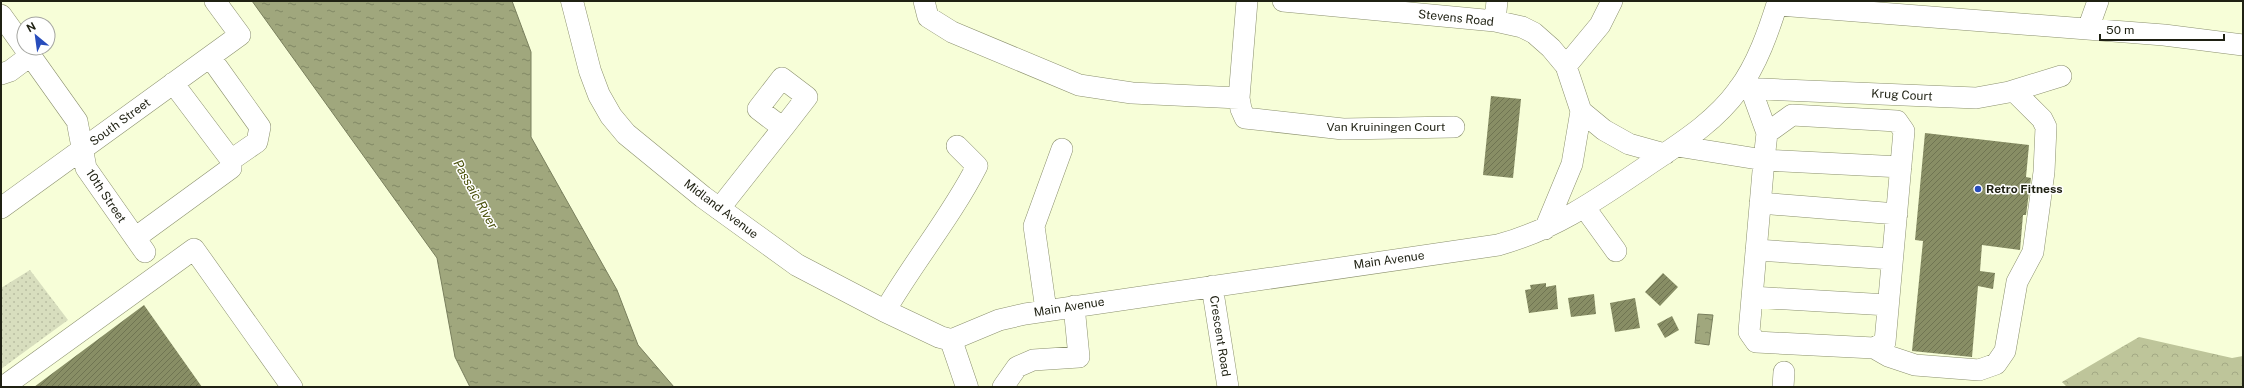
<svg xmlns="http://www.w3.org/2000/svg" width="2244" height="388" viewBox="0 0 2244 388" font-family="'Public Sans',sans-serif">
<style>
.grass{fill:url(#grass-dots)}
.forest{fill:url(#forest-crowns)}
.water{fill:url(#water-ripples);stroke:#797f5d}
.building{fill:url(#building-hatch)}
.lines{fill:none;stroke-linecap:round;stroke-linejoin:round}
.minor-casing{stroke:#8b906e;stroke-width:22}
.major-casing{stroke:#8b906e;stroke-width:23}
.minor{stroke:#fff;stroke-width:21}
.major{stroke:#fff;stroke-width:22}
.poi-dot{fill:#284dbc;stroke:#fff;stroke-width:1.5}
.labels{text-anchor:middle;stroke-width:3;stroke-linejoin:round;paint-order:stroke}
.street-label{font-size:12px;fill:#1f2113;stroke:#fff}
.poi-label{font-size:12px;font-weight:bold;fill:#1f2113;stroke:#fff;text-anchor:start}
.water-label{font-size:13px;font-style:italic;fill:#4b520c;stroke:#fff}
</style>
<defs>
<pattern id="grass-dots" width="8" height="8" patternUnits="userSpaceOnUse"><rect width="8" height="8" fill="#d8debe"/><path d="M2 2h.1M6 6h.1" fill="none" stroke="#b9bea2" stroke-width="1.8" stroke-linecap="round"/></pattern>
<pattern id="forest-crowns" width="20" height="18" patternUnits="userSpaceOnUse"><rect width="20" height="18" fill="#bec59a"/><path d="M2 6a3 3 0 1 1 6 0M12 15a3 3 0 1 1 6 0" fill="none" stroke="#a3a984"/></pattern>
<pattern id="water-ripples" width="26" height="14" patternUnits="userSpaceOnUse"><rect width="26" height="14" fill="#a0a77d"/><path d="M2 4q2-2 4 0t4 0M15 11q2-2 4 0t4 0" fill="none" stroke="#828865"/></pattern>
<pattern id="building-hatch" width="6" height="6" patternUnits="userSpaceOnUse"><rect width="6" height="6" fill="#888e65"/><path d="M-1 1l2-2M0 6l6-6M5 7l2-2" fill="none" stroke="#6f7452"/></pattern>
</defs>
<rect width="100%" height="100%" fill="#f7fed8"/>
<path class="grass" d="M30,270l38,50 -67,49v-81z"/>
<path class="forest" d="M2139,337l93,21 11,-2v31h-176l-5,-5z"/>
<path class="water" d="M252,1h260l19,51v85l86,153 21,55 36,42h-204l-15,-30 -18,-99z
M1698,314l15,1 -4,30 -14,-2z"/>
<path class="building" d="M1491,96l30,3 -8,79 -30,-3z
M1925,133l104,12 -3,32 5,1 -5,37h-3l-3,35 -38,-5 -2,26 15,2 -2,16 -15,-3 -6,71 -60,-6 11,-110 -8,-1z
M1663,273l15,14 -18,19 -15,-14z
M1546,283v4l10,-2 2,24 -29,4 -4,-23 6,-1 -1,-4z
M1594,294l2,20 -25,3 -3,-19z
M1635,298l5,30 -25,4 -5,-29z
M144,305l58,82h-168z
M1672,316l7,14 -14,8 -8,-14z"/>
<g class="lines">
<defs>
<path id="minor" d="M924,1l4,16 24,15 127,53 53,8 107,5
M1247,1l-8,97 2,11 4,9 98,11 111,-2
M1283,1l212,20 27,6 12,6 17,15 15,18 15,45 23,19 25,14 36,10
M1777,5l387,30 79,10
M1,15l23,32
M1495,21l2,-20
M2088,29l10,-28
M25,48l52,73 9,47 59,84
M210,57l50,70 -3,15 -26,18
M1566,66l34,-41 12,-24
M1,74l9,-3 20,-15
M782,78l25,19 -24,31 -25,-19z
M1739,88l237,10 33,-6 52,-16
M1751,89l16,44
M1677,146l87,14 -15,172 7,10 118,6 11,-6 19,-211 -7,-10 -105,-6 -25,18 -3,27 137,7
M1760,203l137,11
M1,208l239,-173 -25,-34
M1585,208l31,43
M719,209l64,-81
M1545,229l27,-65 9,-53
M135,238l96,-70v-8l-58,-77
M1756,250l136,9
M1212,286l16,101
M1752,297l136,8
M1046,310l-12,-84 28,-77
M885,311c29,-50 66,-94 92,-145l-20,-20
M951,340l48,-20 26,-6 473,-69c56,-15 100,-46 147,-78 34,-23 69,-44 93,-77 19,-25 31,-60 40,-89
M1874,348l14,8 27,9 64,5 17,-6 9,-13 12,-69 16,-30 11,-80 2,-45 -4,-8 -28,-28
M3,387l191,-138 98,138
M1003,387l14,-20 16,-7 46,-3 -5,-51
M1783,387l1,-15"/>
<path id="major" d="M572,1l18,70 9,24 12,21 15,18 77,63 94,68 88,46 55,26 11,3 16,47"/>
</defs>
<use href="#minor" class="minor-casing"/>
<use href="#major" class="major-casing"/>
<use href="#minor" class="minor"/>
<use href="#major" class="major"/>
</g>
<circle class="poi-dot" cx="1978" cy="189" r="4"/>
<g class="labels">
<g class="street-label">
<text transform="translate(1456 18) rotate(6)" y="4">Stevens Road</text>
<text transform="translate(1902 95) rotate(3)" y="4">Krug Court</text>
<text transform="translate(120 122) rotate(-36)" y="4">South Street</text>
<text x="1386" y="131">Van Kruiningen Court</text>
<text transform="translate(106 196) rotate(56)" y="4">10th Street</text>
<text transform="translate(721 209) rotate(37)" y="4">Midland Avenue</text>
<text transform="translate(1389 260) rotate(-8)" y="4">Main Avenue</text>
<text transform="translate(1069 307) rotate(-9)" y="4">Main Avenue</text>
<text transform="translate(1220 336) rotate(81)" y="4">Crescent Road</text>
</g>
<g class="poi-label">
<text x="1986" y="193">Retro Fitness</text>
</g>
<g class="water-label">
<text transform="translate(476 194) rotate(61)" y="5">Passaic River</text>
</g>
</g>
<rect width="2244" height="388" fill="none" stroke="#1f2113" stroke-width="4"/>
<g transform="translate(36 36) rotate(331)"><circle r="19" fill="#ffffff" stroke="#a5a6a1"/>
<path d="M0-3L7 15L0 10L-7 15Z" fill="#284dbc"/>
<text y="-6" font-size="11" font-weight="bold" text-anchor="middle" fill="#1f2113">N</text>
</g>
<path d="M2100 34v6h124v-6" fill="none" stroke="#1f2113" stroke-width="2"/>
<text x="2106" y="34" font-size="12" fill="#1f2113" stroke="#ffffff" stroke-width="3" paint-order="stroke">50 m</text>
</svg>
